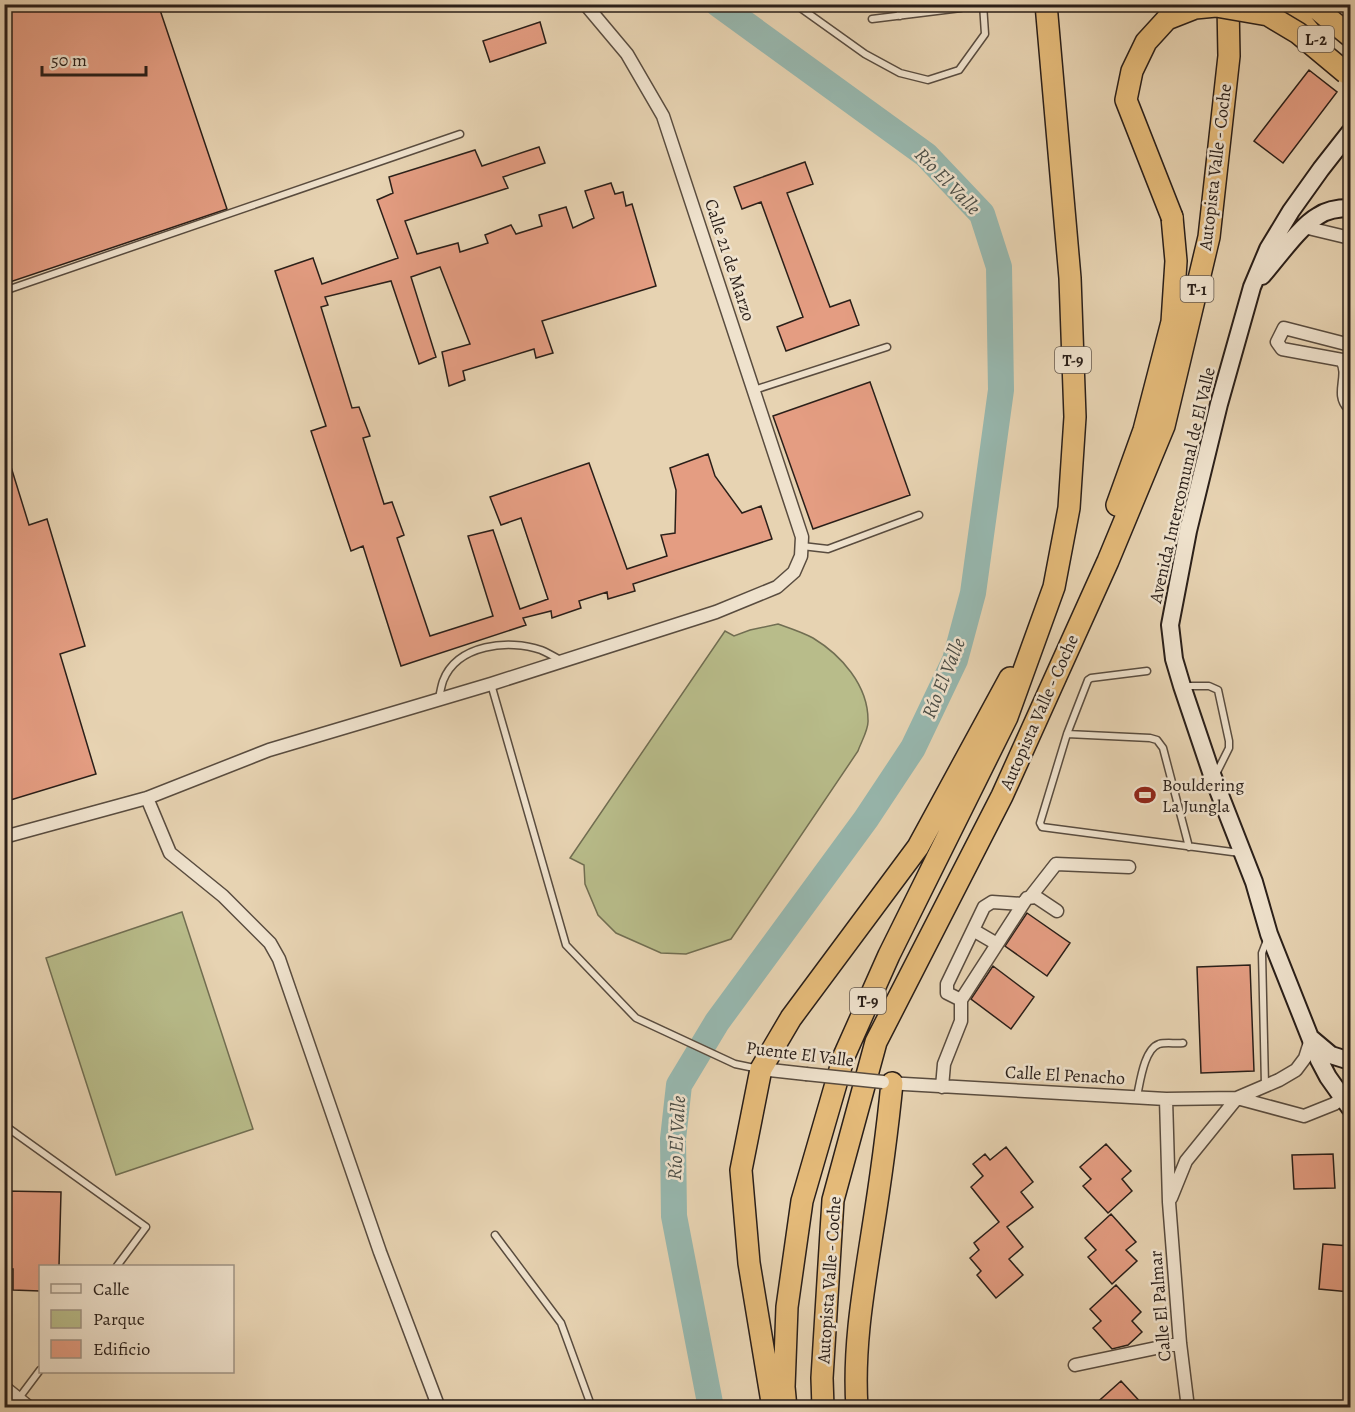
<svg xmlns="http://www.w3.org/2000/svg" width="1355" height="1412" viewBox="0 0 1355 1412" font-family="Alegreya,serif">
<style>
.green{fill:#b8bc8a;stroke:#716e52;stroke-width:1.5}
.lines{fill:none;stroke-linecap:round;stroke-linejoin:round}
.river{stroke:#97b7ae;stroke-width:26}
.building{fill:#e49d82;stroke:#2a1f19;stroke-width:1.5}
.lane-casing{stroke:#594c3f;stroke-width:9}
.street-casing{stroke:#594c3f;stroke-width:15}
.secondary-casing{stroke:#2a1f19;stroke-width:20}
.highway-casing{stroke:#2a1f19;stroke-width:24}
.lane{stroke:#efe2cd;stroke-width:6}
.street{stroke:#efe2cd;stroke-width:12}
.secondary{stroke:#efe2cd;stroke-width:16}
.highway{stroke:#e4ba79;stroke-width:21}
.street-bridge-casing{stroke:#594c3f;stroke-width:15;stroke-linecap:butt}
.highway-bridge-casing{stroke:#2a1f19;stroke-width:24;stroke-linecap:butt}
.street-bridge{stroke:#efe2cd;stroke-width:12}
.highway-bridge{stroke:#e4ba79;stroke-width:21}
.labels{text-anchor:middle;stroke-width:5;stroke-linejoin:round;paint-order:stroke}
.shield{fill:#efe2cd;stroke:#655a4f;stroke-width:1.5}
.shield-label{font-size:16px;font-weight:bold;fill:#2a1f19}
.street-label{font-size:18px;fill:#2a1f19;stroke:#efe2cd}
.poi-label{font-size:18px;fill:#2a1f19;stroke:#efe2cd;text-anchor:start}
.water-label{font-size:20px;font-style:italic;fill:#4b4d46;stroke:#efe2cd}
</style>
<rect width="100%" height="100%" fill="#e7d3b2"/>
<filter id="stains"><feTurbulence type="fractalNoise" baseFrequency=".00333" numOctaves="4"/><feColorMatrix values="0 0 0 0 .2 0 0 0 0 .09 0 0 0 0 .02 0 0 0 .5 -.17"/></filter>
<radialGradient id="worn" r=".72"><stop offset=".6" stop-color="#630" stop-opacity="0"/><stop offset="1" stop-color="#630" stop-opacity=".3"/></radialGradient>
<path class="green" d="M778,624c11,4 24,8 35,14 28,17 55,47 55,82 1,9 -7,22 -10,31l-127,188 -45,15 -25,-1 -45,-20 -18,-18 -13,-31 -1,-19 -14,-7 155,-227 9,5 16,-6z
M182,912l71,217 -137,46 -70,-217z"/>
<g class="lines">
<path class="river" d="M711,1408l-37,-192 -1,-77 6,-54 38,-63 149,-203 47,-71 42,-88 18,-67 28,-203 -2,-123 -17,-53 -56,-59 -208,-151"/>
</g>
<path class="building" d="M4,4h154l69,205 -223,75z
M540,22l6,21 -56,19 -7,-21z
M1309,70l28,22 -54,71 -29,-22z
M539,147l6,16 -42,14 5,11 -103,33 12,33 41,-11 2,9 28,-9 -3,-8 26,-10 5,9 26,-8 -3,-11 27,-8 7,21 21,-10 -9,-27 26,-8 4,11 8,-2 3,14 6,-2 24,82 -114,35 11,32 -17,5 -2,-9 -71,22 2,9 -16,6 -7,-34 28,-8 -30,-77 -29,10 25,80 -17,7 -28,-83 -66,16 3,8 -7,2 31,101 7,-1 11,29 -7,2 21,66 8,-2 12,33 -7,3 33,98 63,-20 -25,-80 25,-6 27,79 28,-10 -27,-81 -20,7 -11,-28 99,-34 38,106 40,-13 -6,-21 14,-2 1,-43 -6,-22 38,-14 7,22 27,37 19,-7 11,33 -139,45 2,7 -27,8 -1,-7 -28,9 2,7 -29,10 -1,-7 -28,7 3,7 -125,41 -38,-120 -12,5 -40,-120 15,-5 -51,-155 38,-13 9,26 76,-26 -21,-58 16,-7 -4,-16 86,-27 7,16z
M805,162l8,22 -26,9 43,114 20,-7 9,25 -73,26 -9,-24 26,-10 -42,-115 -19,7 -8,-22z
M870,382l40,113 -97,34 -40,-113z
M4,454h3l22,71 18,-6 38,127 -25,8 36,120 -92,28v-156l4,-1 -4,-12z
M1027,913l43,30 -23,33 -42,-30z
M1250,965l4,106 -53,2 -4,-106z
M993,966l41,31 -23,32 -40,-30z
M1106,1144l25,27 -9,8 10,12 -24,22 -25,-27 8,-7 -11,-12z
M1006,1147l27,35 -12,10 12,15 -26,20 16,20 -14,12 14,16 -27,23 -19,-23 4,-4 -11,-13 9,-8 -5,-7 25,-21 -28,-35 12,-11 -10,-12 12,-10 5,6z
M1333,1154l2,34 -41,1 -2,-34z
M4,1191l57,1 -2,74h-19v25l-27,-1v-21h-9z
M1111,1214l25,28 -10,8 11,11 -25,23 -24,-27 8,-7 -11,-12z
M1323,1244l27,2v46l-31,-3z
M1116,1285l25,27 -9,9 10,11 -14,13 -16,4 -19,-21 8,-7 -11,-12z
M1121,1381l24,26h-53z"/>
<g class="lines">
<defs>
<path id="lane" d="M795,4l70,50 35,19 28,7 31,-10 26,-36 -2,-30
M899,4l1,12
M872,19l89,-11
M4,291l456,-157
M754,390l133,-43
M802,546l26,3 91,-34
M1147,671l-56,7 -3,2 -21,54 -27,89 2,4 198,26
M491,684l75,261 70,73 99,46 24,5
M1185,686h24l9,4 11,51v7l-13,26
M439,699c1,-6 2,-12 4,-18 14,-37 66,-42 98,-31 7,3 14,7 21,11
M1067,734l83,4 7,2 6,8 26,99
M1265,1085l-3,-132 5,-13
M1137,1096c3,-13 7,-47 22,-52 7,-2 17,0 24,-1
M4,1125l142,102 -29,39
M495,1235l66,88 31,85
M19,1398l21,-28"/>
<path id="street" d="M1304,227l46,11
M1350,345l-66,-17 -7,14 5,7 60,11c10,16 -6,34 8,47
M147,798l23,55 53,43 47,47 9,16 101,293 59,156
M4,837l143,-39 122,-48 222,-66 225,-72 61,-25 17,-15 7,-16 1,-19 -139,-421 -36,-62 -42,-50
M1031,896l25,-32 73,3
M973,930l24,14
M961,1000l-14,-7v-9l37,-77 8,-5 31,2
M761,1069l45,5
M887,1083l279,16 71,-1 67,18 30,-12 10,-7
M942,1087l2,-23 17,-43v-21l62,-96 4,-6 9,-1 21,14
M1166,1099l3,103 11,141 8,65
M1171,1198l15,-37 51,-63 42,-18 17,-10 9,-12 6,-19
M1075,1365l105,-22
M4,1387l26,21"/>
<path id="secondary" d="M1350,132l-29,37 -30,42 -23,38 -16,38 -33,117 -31,127 -18,94 4,34 8,27 29,86 43,110 15,52 50,126 9,17 22,31
M1262,276c15,-17 38,-50 56,-60 10,-7 21,-8 32,-8
M1312,1039l19,16 19,6"/>
<path id="highway" d="M1286,4l33,39
M1311,4l39,32
M1117,505l27,-75 28,-108 4,-61 -4,-44
M773,1408l-24,-145 -8,-93 20,-101 30,-51 127,-171 92,-169
M786,1408l-2,-21 3,-80 15,-106 42,-145 45,-101 118,-238 47,-130 15,-79 6,-91 -5,-139 -24,-274
M823,1408l-1,-30 11,-178 43,-158 126,-246 106,-235 56,-135 45,-189 20,-181 -1,-52
M857,1408c-4,-59 6,-116 15,-174 8,-50 15,-100 20,-151"/>
</defs>
<use href="#lane" class="lane-casing"/>
<use href="#street" class="street-casing"/>
<use href="#secondary" class="secondary-casing"/>
<use href="#highway" class="highway-casing"/>
<use href="#lane" class="lane"/>
<use href="#street" class="street"/>
<use href="#secondary" class="secondary"/>
<use href="#highway" class="highway"/>
<defs>
<path id="street-bridge" d="M806,1074l77,8"/>
<path id="highway-bridge" d="M1172,217l-46,-117 6,-29 14,-29 21,-23 28,-11 21,-2 52,9 30,18 48,40"/>
</defs>
<use href="#street-bridge" class="street-bridge-casing"/>
<use href="#highway-bridge" class="highway-bridge-casing"/>
<use href="#street-bridge" class="street-bridge"/>
<use href="#highway-bridge" class="highway-bridge"/>
</g>
<defs>
<symbol id="stadium-bare" viewBox="-9 -9 18 18"><path d="M0-5a6.5 5 0 1 0 0 10a6.5 5 0 1 0 0-10ZM-3.5-1.8h7v3.6h-7Z" fill="#8f2418" stroke="#efe2cd" stroke-width="2.5" paint-order="stroke"/></symbol>
</defs>
<g fill-rule="evenodd">
<use href="#stadium-bare" x="1130" y="780" width="30" height="30"/>
</g>
<g class="labels">
<g class="shield">
<rect x="1298" y="26" width="36" height="26" rx="4.5"/>
<rect x="1180.5" y="276" width="33" height="26" rx="4.5"/>
<rect x="1055" y="347" width="36" height="26" rx="4.5"/>
<rect x="850" y="988" width="36" height="26" rx="4.5"/>
</g>
<g class="shield-label">
<text x="1316" y="45">L-2</text>
<text x="1197" y="295">T-1</text>
<text x="1073" y="366">T-9</text>
<text x="868" y="1007">T-9</text>
</g>
<g class="street-label">
<text transform="translate(1215 167) rotate(-83)" y="6">Autopista Valle - Coche</text>
<text transform="translate(730 260) rotate(72)" y="6">Calle 21 de Marzo</text>
<text transform="translate(1182 485) rotate(-77)" y="6">Avenida Intercomunal de El Valle</text>
<text transform="translate(1039 712) rotate(-66)" y="6">Autopista Valle - Coche</text>
<text transform="translate(800 1054) rotate(7)" y="6">Puente El Valle</text>
<text transform="translate(1065 1075) rotate(3)" y="6">Calle El Penacho</text>
<text transform="translate(829 1280) rotate(-86)" y="6">Autopista Valle - Coche</text>
<text transform="translate(1160 1306) rotate(-95)" y="6">Calle El Palmar</text>
</g>
<g class="poi-label">
<text x="1162" y="791">Bouldering<tspan x="1162" dy="21">La Jungla</tspan></text>
</g>
<g class="water-label">
<text transform="translate(948 181) rotate(46)" y="7">Río El Valle</text>
<text transform="translate(943 678) rotate(-68)" y="7">Río El Valle</text>
<text transform="translate(676 1138) rotate(-87)" y="7">Río El Valle</text>
</g>
</g>
<rect width="1355" height="1412" fill="none" stroke="#e7d3b2" stroke-width="24"/>
<rect x="6" y="6" width="1343" height="1400" fill="none" stroke="#2a1f19" stroke-width="3"/>
<rect x="12" y="12" width="1331" height="1388" fill="none" stroke="#2a1f19" stroke-width="1.5"/>
<rect x="39" y="1265" width="195" height="108" fill="#efe2cd" stroke="#a09485" stroke-width="1.5"/>
<rect x="51" y="1284" width="30" height="9" fill="#efe2cd" stroke="#a09485" stroke-width="1.5"/>
<text x="93" y="1295" font-size="18" fill="#2a1f19">Calle</text>
<rect x="51" y="1310" width="30" height="18" fill="#b8bc8a" stroke="#a09485" stroke-width="1.5"/>
<text x="93" y="1325" font-size="18" fill="#2a1f19">Parque</text>
<rect x="51" y="1340" width="30" height="18" fill="#e49d82" stroke="#a09485" stroke-width="1.5"/>
<text x="93" y="1355" font-size="18" fill="#2a1f19">Edificio</text>
<path d="M42 66v9h104v-9" fill="none" stroke="#2a1f19" stroke-width="3"/>
<text x="51" y="66" font-size="18" fill="#2a1f19" stroke="#efe2cd" stroke-width="4.5" paint-order="stroke">50 m</text>
<rect width="100%" height="100%" filter="url(#stains)"/>
<rect width="100%" height="100%" fill="url(#worn)"/>
</svg>
